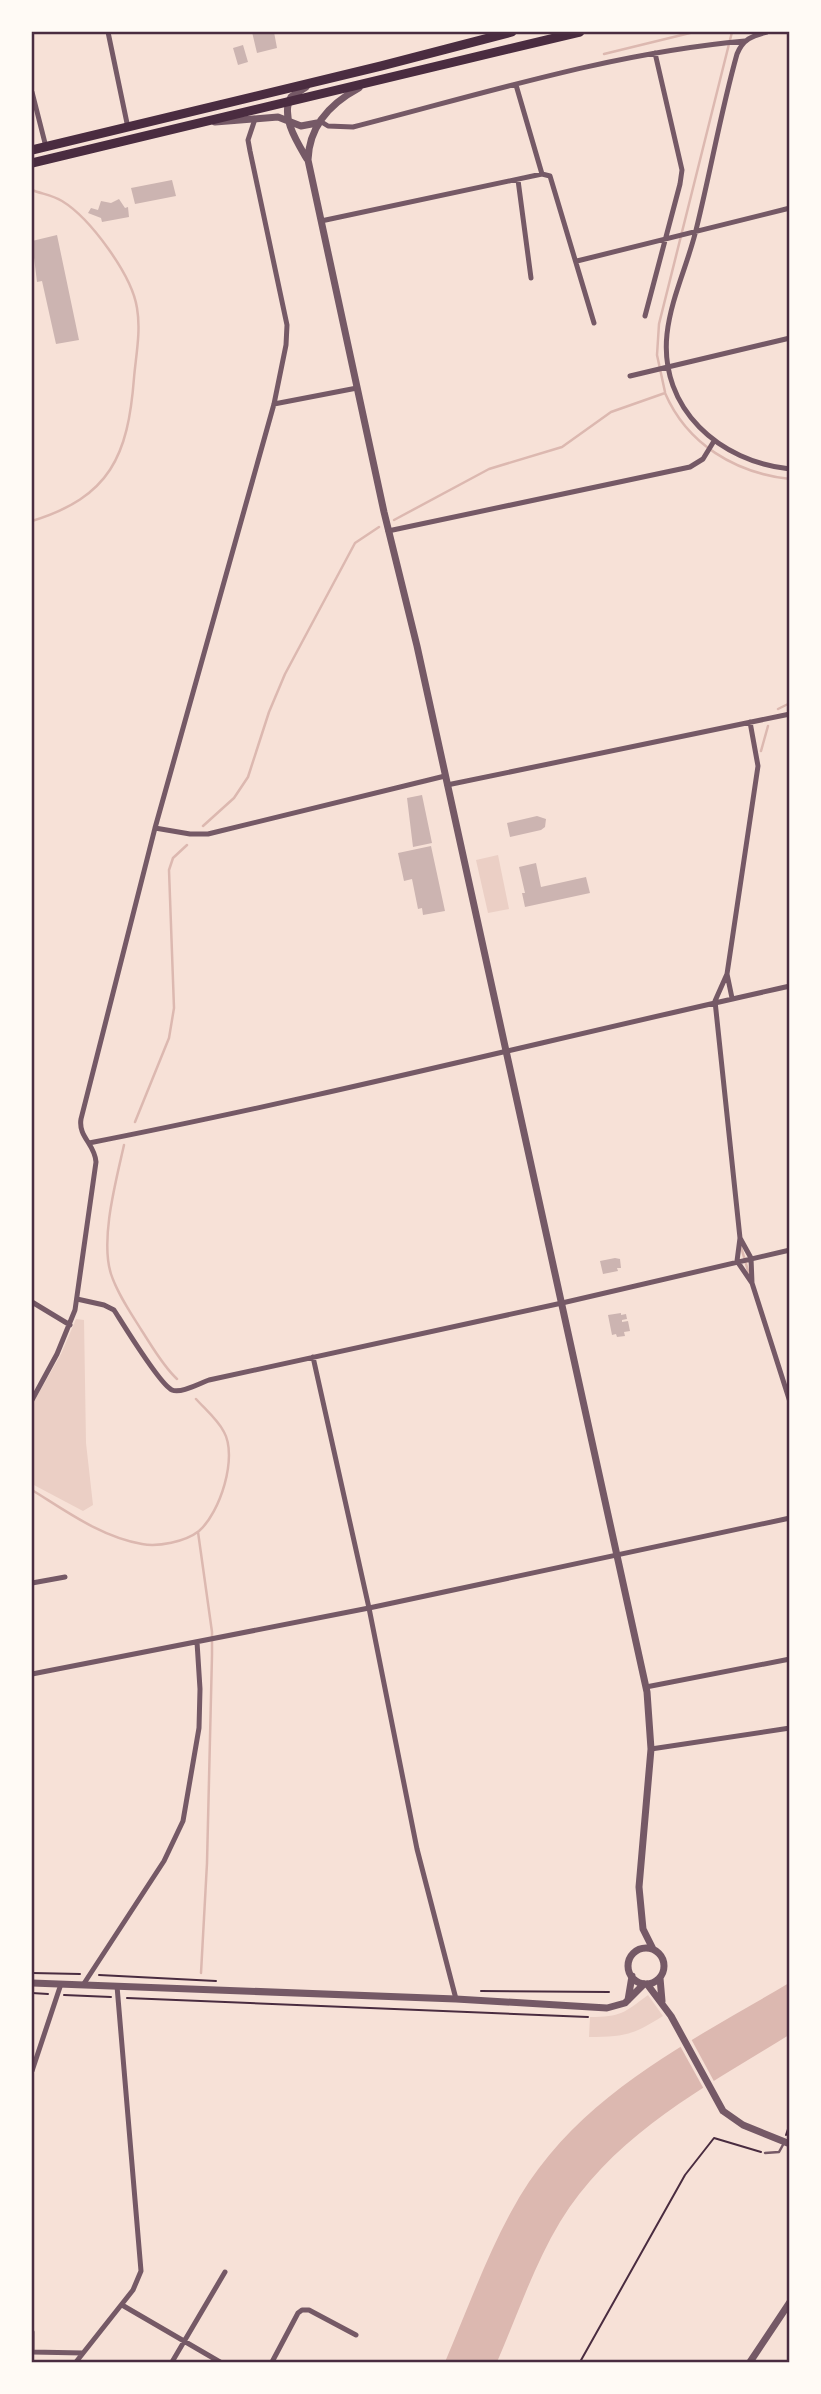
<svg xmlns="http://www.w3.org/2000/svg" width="821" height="2394" viewBox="0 0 821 2394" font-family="'Crimson Pro',serif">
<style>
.green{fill:#ebcfc5}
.water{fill:#dcb8b0}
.pier{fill:#f7e1d7}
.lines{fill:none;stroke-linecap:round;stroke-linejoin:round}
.stream{stroke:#dcb8b0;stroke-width:2.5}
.building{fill:#ccb4b1}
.path{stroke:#4a2c40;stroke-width:2}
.service{stroke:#755966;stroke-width:2.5}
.minor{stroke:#755966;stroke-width:5}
.tertiary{stroke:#755966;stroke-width:7}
.primary{stroke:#4a2c40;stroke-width:9}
.neatline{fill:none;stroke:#4a2c40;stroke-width:2.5}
</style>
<rect width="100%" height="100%" fill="#f7e1d7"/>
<path class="green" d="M498,855l11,54 -21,4 -12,-53z
M76,1319l8,1 2,123 7,62 -10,6 -51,-27v-79l29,-51z
M648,1995l15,21c-30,19 -39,21 -74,21l1,-20c31,0 34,-4 58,-22z"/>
<path class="water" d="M789,1983v52c-84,52 -175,99 -229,187 -26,43 -43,94 -63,140h-52c21,-49 40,-102 66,-150 61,-114 172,-166 278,-229z"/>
<path class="pier" d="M690,2037l26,48 -11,6 -26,-47z"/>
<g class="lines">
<path class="stream" d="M604,54l90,-22
M32,190c10,4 20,5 30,11 28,17 70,74 75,107 4,23 -1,47 -3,70 -6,78 -24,119 -102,143
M665,392l-8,-37 2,-31 73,-292
M394,520l95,-51 73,-22 49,-35 54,-19c22,51 70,80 125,86
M778,709l12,-6
M761,751l7,-25
M203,826l31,-28 14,-21 21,-65 16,-38 70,-131 24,-16
M135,1122l34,-84 5,-30 -5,-138 4,-12 14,-13
M124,1145c-8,36 -24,94 -13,129 7,21 20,39 31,57 11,17 21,35 35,48
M741,1247l8,27
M32,1490c34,21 69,47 110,54 16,3 43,-2 57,-13 21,-18 39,-74 25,-99 -6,-12 -19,-23 -28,-33
M198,1532l14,100v23l-5,208 -6,110"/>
</g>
<path class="building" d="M252,32h22l3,16 -20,5z
M243,45l5,17 -10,3 -5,-17z
M172,180l4,16 -41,8 -4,-16z
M119,199l6,9 3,-1 1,10 -27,5 -1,-4 -13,-5 3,-5 7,2 3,-9 10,2z
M57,235l22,105 -23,4 -14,-63 -5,1 -5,-41z
M422,795l10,48 -19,4 -6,-49z
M537,816l9,3 -1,8 -4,3 -31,7 -3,-14z
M431,846l14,65 -22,4 -1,-7 -4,1 -6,-30 -8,2 -6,-28z
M536,863l5,24 45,-10 4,16 -65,14 -3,-14h3l-6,-26z
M615,1258l5,1 1,9h-4l1,3 -15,3 -3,-13z
M621,1313v2l5,-1 1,5 -5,1v2l6,-1 2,10 -6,1 1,4 -8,1 -1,-3 -4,1 -4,-20z"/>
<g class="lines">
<path class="path" d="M32,1973l48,1
M99,1975l117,6
M481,1991l128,1
M32,1993l16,1
M64,1995l47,2
M127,1998l461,19
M786,2135l4,-12
M580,2362l105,-187 29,-37 47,14"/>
<path class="service" d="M765,2153l14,-1 5,-9"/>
<path class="minor" d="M108,32l20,96
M767,32c-15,4 -24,7 -30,22 -16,57 -26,115 -40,172 -8,36 -26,71 -30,108 -8,75 53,128 123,135
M516,85l26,89
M32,92l14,55
M320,121l8,5 25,1c129,-33 258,-74 392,-86
M518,180l13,98
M321,221l221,-47 8,2 44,147
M577,261l213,-53
M645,316l35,-132 2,-14 -27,-117
M630,376l160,-38
M274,404l83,-16
M388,531l302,-64 13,-8 11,-18
M447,785l343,-71
M155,828l35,6h18l237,-58
M727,974l31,-208 -8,-44
M732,998l-5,-24 -12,27 25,237 -3,23 15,22 -1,-25 -11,-20
M89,1143c235,-46 467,-105 701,-157
M752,1283l38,119
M77,1299l27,6 10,5c9,14 46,75 58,80 9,4 28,-7 37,-10l353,-77 228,-53
M32,1302l38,23
M313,1357l56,251 48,241 39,150
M32,1400l25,-46 18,-44 21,-148c-1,-18 -18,-25 -15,-43l74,-291 119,-424 12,-59 1,-20 -37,-174 -2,-11 7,-21
M32,1583l33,-6
M32,1674l337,-66 421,-90
M646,1687l144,-28
M651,1749l139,-21
M83,1985l81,-124 19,-40 16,-93 1,-39 -3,-47
M32,2071l29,-87
M122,2305l98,57
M32,2332v20
M32,2352l51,1
M76,2362l57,-72 8,-19 -24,-285
M172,2362l53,-90
M272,2362l26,-49 4,-3h7l47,25"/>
<path class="tertiary" d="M306,87l-15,10c-11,19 6,45 16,62
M359,88c-28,15 -50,38 -51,72l76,352 33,134 230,1046 4,57 -12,138 4,42 10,20
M215,122l63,-5 23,9 16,-3
M628 1966a18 18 0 1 1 36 0a18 18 0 1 1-36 0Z
M660,1978l2,23
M32,1983l424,16 151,9 18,-5 19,-19
M647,1984l24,32 52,95 20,14 47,19
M628,2000l4,-24
M750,2362l40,-60"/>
<path class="primary" d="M32,150l349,-84 131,-34
M32,163l548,-131"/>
</g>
<rect width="821" height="2394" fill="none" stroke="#fffaf5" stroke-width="66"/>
<rect x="33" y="33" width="755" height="2328" class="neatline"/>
</svg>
